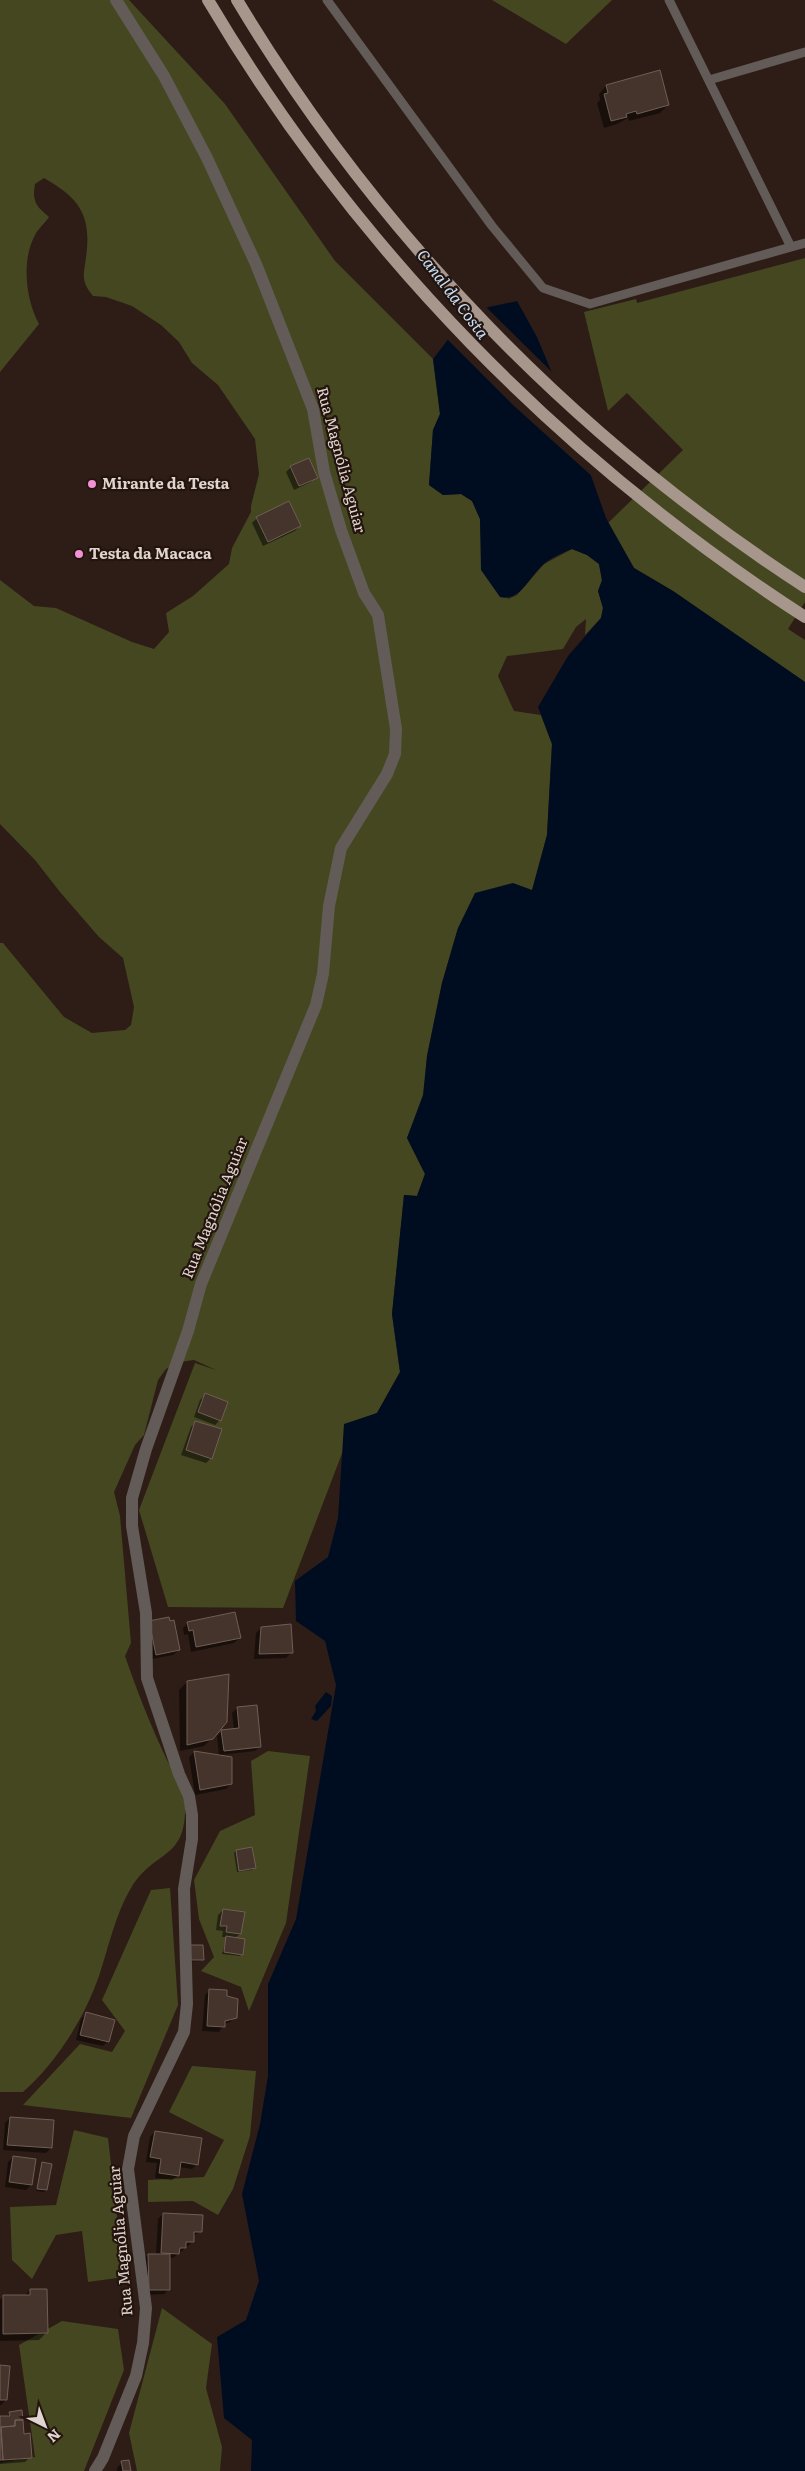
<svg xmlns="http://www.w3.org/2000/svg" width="805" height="2471" viewBox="0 0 805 2471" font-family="Literata,serif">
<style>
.green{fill:#444720}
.water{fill:#000d21}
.pier{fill:#2d1d16}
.shadow{fill:#0007}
.building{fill:#44342c;stroke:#705e55}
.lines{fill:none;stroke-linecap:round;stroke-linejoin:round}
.lane{stroke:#635b57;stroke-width:9}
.street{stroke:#635b57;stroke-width:12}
.primary{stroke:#a6968c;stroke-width:12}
.poi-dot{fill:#f391d5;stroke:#23140d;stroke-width:2}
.labels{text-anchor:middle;stroke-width:4.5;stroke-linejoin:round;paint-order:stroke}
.street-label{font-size:15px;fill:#e0d5d0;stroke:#23140d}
.poi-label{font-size:15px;font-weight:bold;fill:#e0d5d0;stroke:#23140d;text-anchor:start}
.water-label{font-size:16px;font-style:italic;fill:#c6e1fc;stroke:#23140d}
</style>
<rect width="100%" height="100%" fill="#2d1d16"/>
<path class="green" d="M0,0h129l96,104 110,157 98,98 7,55 -7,16 -4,55 14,10 18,-1 11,7 8,18 1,24 27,56 9,-4 27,-31 28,-15 15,6 12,9 3,17 -4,10 5,17 -2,10 -16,17 1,-16 -10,8 -13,22 -56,7 -9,20 16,35 27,4 11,29 -5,91 -15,56 -74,37 -16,55 -15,73 -3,39 -17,43 18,36 -8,22 -13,-1 -12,119 8,58 -23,41 -23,9 -71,186 -115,-1 -29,-97 56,-147 21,7 -22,-10 -14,2 -14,7 -8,11 -14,55 -9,10 -21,47 6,24 11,127 -6,13c12,35 26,70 41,102 7,14 18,25 19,41 3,63 -29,48 -54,89 -16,27 -22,58 -32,88 -15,43 -43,87 -76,116h-23v-1149h3l61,74 28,16 33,-3 6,-5 3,-18 -11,-49 -24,-21 -39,-45 -25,-32 -35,-36v-244l34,26 22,2 76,34 22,7 15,-17 -3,-19 27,-17 36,-32 3,-16 19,-36v-6l8,-32 -4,-35 -37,-54 -26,-22 -13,-21 -18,-17 -29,-19 -26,-9 -13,-1c-13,-16 -9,-21 -7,-39 6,-42 -7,-59 -42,-79l-9,6c-3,18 1,22 14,33 -4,6 -11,12 -14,18 -14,26 -9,65 4,89l-39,48z
M492,0h120l-46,44z
M805,258v344l-17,27 17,11v42l-132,-91 -39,-23 -26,-45 75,-73 -56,-57 -19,18 -24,-99 52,-13 1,4z
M268,1751l42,5 -24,167 -37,88 -8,-24 -40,-16 13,-14 -15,-38 -5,-39 26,-49 35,-16 -4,-54z
M170,1888l8,117 -47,113 -108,-13 57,-61 32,8 13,-21 -23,-31 49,-110z
M192,2066l64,5 -6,65 -17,53 -15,26 -25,-14 -45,1v-22l56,-3 20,-37 -55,-28z
M74,2130l34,8 16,139 -36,5 -6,-51 -26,4 -24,44 -20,-19 -2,-53 46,-2z
M162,2308l50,36 -6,44 16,59 -2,24h-83l-8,-38z
M62,2321l56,8 6,41 -40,101h-84v-8l35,-6 -16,-112z"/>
<path class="water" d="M517,301l20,36 33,79 36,102 28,50 39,23 132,91v1789h-554l1,-31 -28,-22 -7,-81 29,-17 13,-39 -17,-87 18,-70 8,-48v-92l28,-65 40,-234 -11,-44 -29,-20 -1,-40 33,-24 10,-39 6,-94 33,-11 23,-41 -8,-58 12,-119 13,1 8,-22 -18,-36 16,-43 4,-39 15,-73 16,-55 17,-35 38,-10 19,7 15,-55 5,-91 -14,-37 30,-51 33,-38 2,-10 -5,-17 4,-11 -3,-16 -12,-9 -15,-6c-10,4 -20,8 -28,15 -15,12 -23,38 -44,33l-19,-27 -1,-51 -8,-18 -11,-7 -18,1 -14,-10 4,-55 7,-16 -7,-55 37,-48z
M326,1692l6,4 -1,10 -14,15 -6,-2 5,-8 -1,-5z"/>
<path class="pier" d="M484,305l73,72 37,101 -81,-73 -68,-68 24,-28z"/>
<path class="shadow" d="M606,86l62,19 -8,8 -31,8 -1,-3 -11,6 -13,4 -7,-25 3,-3 -1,-6z
M291,467l25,10 -5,5 -17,8 -8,-18z
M257,518l43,8 -5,5 -32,15 -11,-23z
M205,1395l15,25 -5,5 -21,-8 6,-17z
M196,1422l15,36 -5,5 -25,-8 10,-28z
M188,1623l52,15 -6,5 -43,9 -3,-18 -4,1 -1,-7z
M145,1627l34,23 -6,5 -21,4z
M261,1628l30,25 -5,5 -32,1 2,-26z
M187,1682l25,56 -8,8 -24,5 -1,-61z
M237,1708l23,38 -5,5 -35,4 11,29 -5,5 -31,6 -6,-38 5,-5 25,4 -2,-20 5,-5 12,-1 -2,-17z
M236,1851l18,17 -2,2 -15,2 -3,-19z
M223,1910l17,24 -5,4 7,16 -2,2 -18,-2 5,-17h-5l1,-6 -7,-1 2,-15z
M188,1949l14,10 -2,2 -12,1z
M210,1990l15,7 11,20 -6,5 -6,2 -5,8 -17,-1 3,-36z
M86,2014l22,27 -5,5 -27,-6 5,-21z
M10,2118l41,30 -5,5 -43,-3 2,-27z
M155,2132l42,32 -5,5 -13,-2 -1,8 -6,5 -17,-2 2,-15 -11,-1 4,-25z
M13,2157l18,28 -5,5 -21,-3 3,-25z
M42,2164l4,26 -2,2 -8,-1z
M163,2214l38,17 -8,5 -1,6 -5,5 -14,11h-5l1,31 -5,5 -20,1 -1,-35 5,-5h8l2,-36z
M30,2290l17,42 -8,8 -39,1v-41l3,-3 21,-1z
M0,2367l6,33 -5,5h-1z
M10,2413l20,44 -5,5 -25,2v-47h6z
M122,2462l8,9h-13v-3z"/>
<path class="building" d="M660,70l9,35 -32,9 -1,-3 -10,3 1,3 -16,4 -7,-27 4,-1 -2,-8z
M309,458l9,20 -19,8 -9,-20z
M289,501l12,25 -33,16 -12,-25z
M205,1393l23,9 -7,19 -23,-9z
M195,1421l27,8 -10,30 -26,-9z
M235,1612l6,26 -45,9 -3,-17 -4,1 -2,-9z
M169,1617l1,4 4,-1 6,30 -24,5 -7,-34z
M291,1624l2,29 -34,1 2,-27z
M229,1674l-2,48 -14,17 -26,6v-64z
M257,1705l4,42 -37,4 -3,-21 18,-2 -2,-21z
M194,1751l38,6v27l-32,6z
M252,1847l4,21 -17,3 -3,-21z
M223,1909l22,3 -4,22 -15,-2 1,-6h-7z
M226,1936l19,3 -2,16 -19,-3z
M189,1945h14l1,15h-14z
M209,1989l18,1v6l11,3 -1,19 -12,3v6l-18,-1z
M86,2012l29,8 -6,22 -29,-7z
M10,2117l44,3 -2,28 -45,-3z
M155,2131l47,7 -4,27 -17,-3 -2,14 -20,-3 2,-14 -11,-2z
M13,2156l23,3 -4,26 -23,-3z
M42,2162l10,2 -5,26 -10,-1z
M163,2213l40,2 -1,17h-8v10h-8v6h-6l-1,6 -18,-1z
M148,2254h22v36h-21z
M30,2289h17l1,44 -45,1v-39h27z
M0,2365l10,1 -3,34h-7z
M22,2410l1,10h-8v6l-14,1 2,33h-3v-44h10l-1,-4z
M15,2420h8l1,14 6,-1 2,25 -29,2 -2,-33 14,-1z
M129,2460l2,11h-8l-2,-10z"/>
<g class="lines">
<path class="lane" d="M327,0l165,226 51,62 47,16 215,-61
M669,0l122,247
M709,80l96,-28"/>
<path class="street" d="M95,2471l8,-13 33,-82 7,-33 3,-35 -18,-139 6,-33 50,-104 3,-28 -3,-115 8,-50v-24l-3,-19 -10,-22 -32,-96 -1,-65 -14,-87v-28l14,-49 42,-118 13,-47 115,-279 7,-31 6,-68 12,-58 46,-74 8,-20 1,-25 -18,-114 -14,-22 -23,-63 -17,-58 -11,-63 -57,-145 -49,-106 -43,-82 -48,-76"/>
<path class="primary" d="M208,0c148,250 353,459 597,617
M237,0c141,235 338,438 568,587"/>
</g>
<g class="poi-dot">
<circle cx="92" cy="484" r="5"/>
<circle cx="79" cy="554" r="5"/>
</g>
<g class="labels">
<g class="street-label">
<text transform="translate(341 460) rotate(75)" y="5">Rua Magnólia Aguiar</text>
<text transform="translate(215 1208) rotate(-68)" y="5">Rua Magnólia Aguiar</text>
<text transform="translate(121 2241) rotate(-95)" y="5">Rua Magnólia Aguiar</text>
</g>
<g class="poi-label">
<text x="102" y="489">Mirante da Testa</text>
<text x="89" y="559">Testa da Macaca</text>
</g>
<g class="water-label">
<text transform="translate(453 294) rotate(53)" y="6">Canal da Costa</text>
</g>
</g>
<g transform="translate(45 2426) rotate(138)" stroke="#23140d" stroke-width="4" paint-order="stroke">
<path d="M0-4L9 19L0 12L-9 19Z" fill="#e0d5d0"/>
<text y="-8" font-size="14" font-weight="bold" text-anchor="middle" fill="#e0d5d0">N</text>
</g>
</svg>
